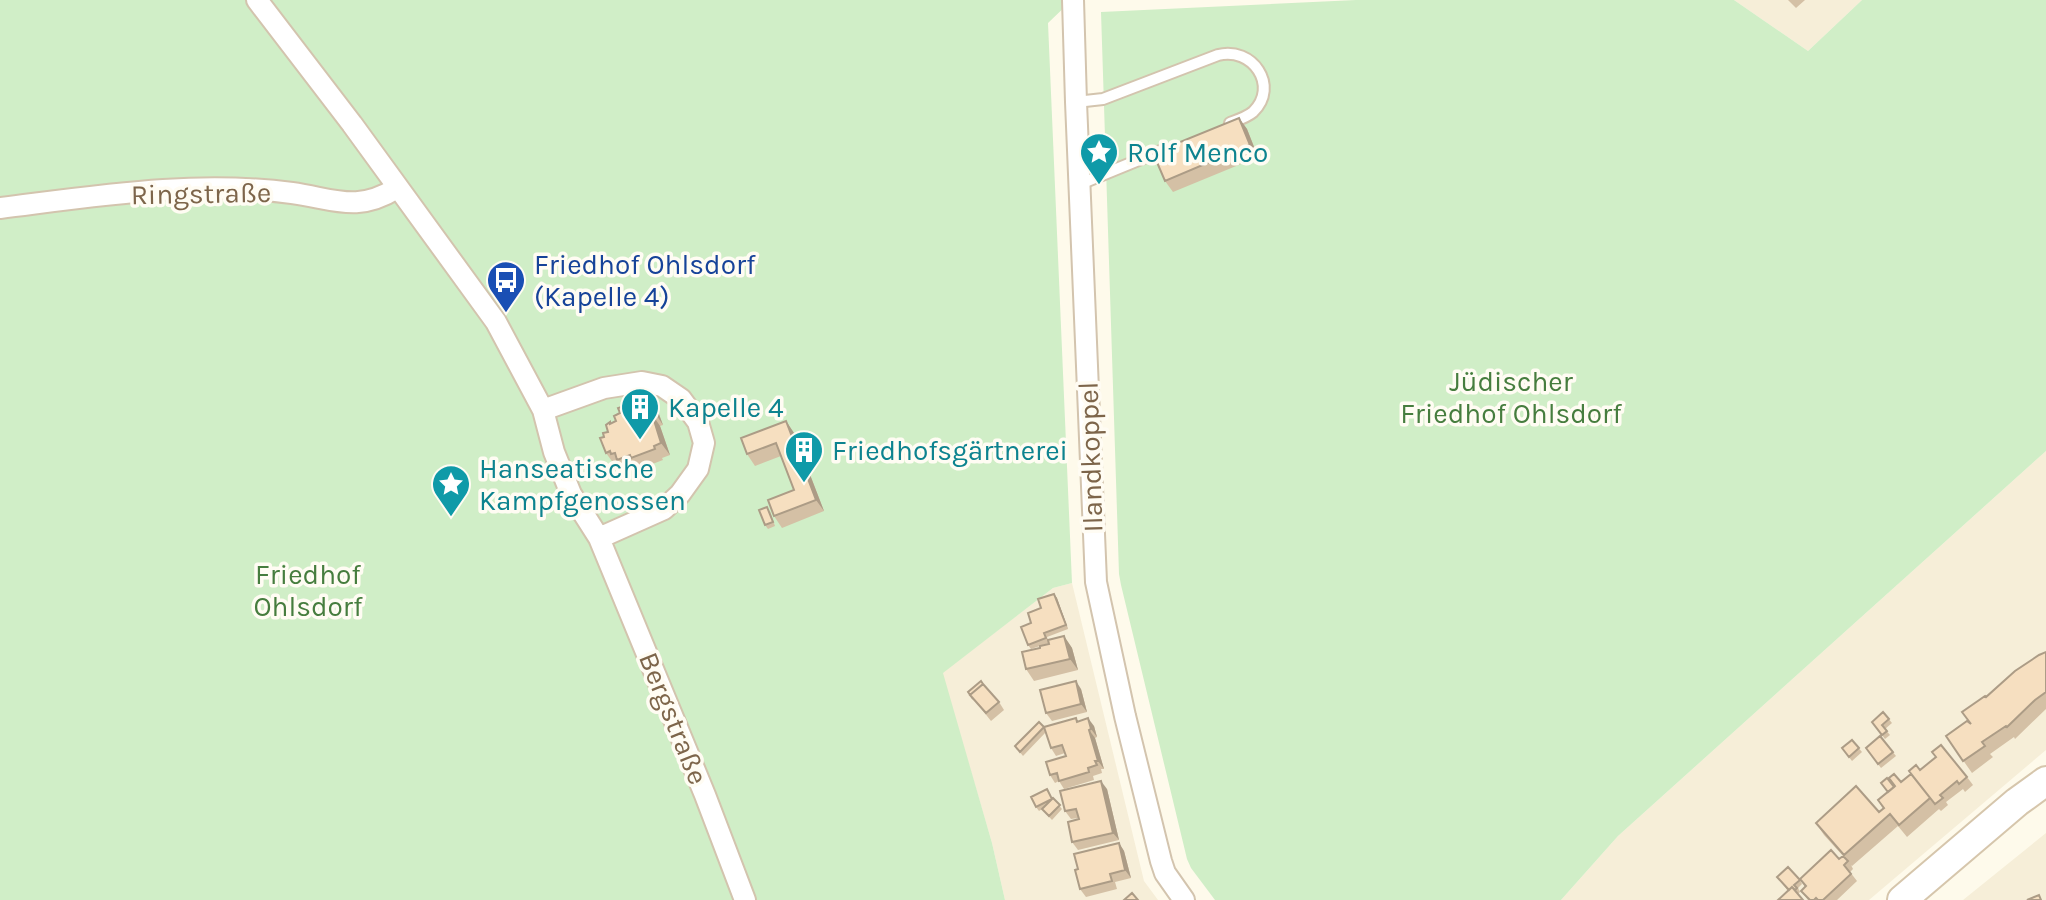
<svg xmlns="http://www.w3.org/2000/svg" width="2046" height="900" viewBox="0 0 2046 900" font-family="Karla,sans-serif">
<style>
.residential{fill:#f6eed8}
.green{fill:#d0eec7}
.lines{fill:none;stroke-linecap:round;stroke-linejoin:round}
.service-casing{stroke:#d3c4ae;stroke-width:14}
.minor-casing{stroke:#d3c4ae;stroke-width:24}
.secondary-casing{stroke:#d6c6ac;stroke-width:32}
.service{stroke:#fff;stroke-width:10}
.minor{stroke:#fff;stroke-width:20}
.secondary{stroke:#fff;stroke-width:28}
.wall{fill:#d4c0a5}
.shaded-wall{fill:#ac9c86}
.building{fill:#f6dfc0;stroke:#ac9c86;stroke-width:2}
.labels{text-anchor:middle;stroke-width:7;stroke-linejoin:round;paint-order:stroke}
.culture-label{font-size:28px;fill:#0d838f;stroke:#fffcf3;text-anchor:start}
.street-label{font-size:28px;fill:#7d654a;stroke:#fffcf3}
.transit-label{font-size:28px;fill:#164399;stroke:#fffcf3;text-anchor:start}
.park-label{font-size:28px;fill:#467d3e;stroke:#fffcf3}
</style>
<rect width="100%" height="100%" fill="#fefaeb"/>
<path class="residential" d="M1734,0h128l-54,51z
M2046,451v299l-177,150h-308l57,-64z
M1072,583l72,298 14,19h-153l-13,-57 -50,-170 111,-85z
M2046,833v67h-83z"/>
<path class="green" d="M0,0h1072l-24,23 24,560 -19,5 -110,85 49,170 13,57h-1005z
M1356,0h378l74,51 54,-51h184v451l-428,385 -57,64h-346l-24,-32 -4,-9 -66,-274 -2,-11 -18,-562z"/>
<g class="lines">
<defs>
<path id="service" d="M1076,102l27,-3 115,-44c34,-9 62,31 35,57 -6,5 -15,8 -23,11
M1080,184l83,-34"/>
<path id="minor" d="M257,0l95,124 144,198 47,88 11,42 17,42 28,44 106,257 40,105
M1073,0l3,102 20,480 29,134 36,145 4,12 19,27
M0,208c97,-12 195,-28 292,-15 43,6 65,20 105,-5
M543,410l61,-22 38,-6 20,4 19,13 17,23 6,21 -6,26 -18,25 -16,15 -65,29"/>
<path id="secondary" d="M1902,900l115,-98 29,-21"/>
</defs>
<use href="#service" class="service-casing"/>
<use href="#minor" class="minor-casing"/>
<use href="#secondary" class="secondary-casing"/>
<use href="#service" class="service"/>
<use href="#minor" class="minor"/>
<use href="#secondary" class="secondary"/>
</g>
<path class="wall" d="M1788,0h17l-9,8z
M1239,118l8,11 11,28 -85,35 -8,-11z
M630,404l3,4 24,1 6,16 -3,1 10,29 -8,3 1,2 -24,9 -1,-2 -12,5 -5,-7 -2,1 -2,-3 -3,1 -8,-11 -2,-16 7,-14 5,-2 4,-8z
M786,421l8,12 30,78 -42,17 -8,-12 20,-26 -13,-34 -26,10 -8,-12z
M770,511l5,15 -7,3 -3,-4z
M1054,594l3,4 11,31 -21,8 1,3 16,-4 8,12 6,22 -44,11 -8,-12 14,-21 9,-4v-1l-18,6 -3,-4 3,-22 10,-15z
M2046,652v57l-31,30 -1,-2 -24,17 3,3 -21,16 -26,-37 25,-12 15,-27z
M1081,689l6,23 -35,9 -6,-8z
M968,692l31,10 5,8 -13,11z
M1883,712l9,11 -7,6 5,6 -5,4 -13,-17z
M1079,721l15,5 3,11 -2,1 9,31h-3l1,4 -9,3 1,4 -30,9 -5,-8 -4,2 -5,-8 16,-19 -1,-3 -9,3 -5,-8 -5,-16 -23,24 -8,-10 24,-24 6,7z
M1880,736l16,20 -15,12 -15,-20z
M1852,740l10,12 -10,9 -10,-13z
M1932,752l35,25 6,8 -8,7 -2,-3 -17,13 2,3 -7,6 -5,-5 3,3 -32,28 -9,-11 -46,40 -1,-1 2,4 -3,3 7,9 -20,19h-29l-7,-9 4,-4 -5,-8 39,-20 4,-3 -19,-21 -8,-12 63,-11 4,-3 -5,-9 16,-14 -5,-8 12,4 19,-12 16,-12z
M1107,789l12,51 -41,10 -6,-8 6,-24 -7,1 -6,-8z
M1053,798l9,11 -10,11 -10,-11 -3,2 -3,-4z
M1119,843l5,8 7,27 -16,4 2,7 -31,8 -6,-8 -2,-20z
M1777,877l23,3 2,4 -4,4 2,4 -2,2 -10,-3z"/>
<path class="shaded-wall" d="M1239,118l8,11 11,28 -8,-12z
M649,398l8,11 6,16 -8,-12z
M652,414l8,12 10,29 -9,-12z
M786,421l8,12 30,78 -8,-11z
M1054,594l3,4 11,31 -2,-4z
M1064,636l8,12 6,22 -8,-11z
M1076,681l5,8 6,23 -6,-8z
M1088,718l6,8 3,11 -6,-8z
M1089,730l6,8 9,31 -6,-8z
M1101,781l6,8 12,51 -6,-7z
M1119,843l5,8 7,27 -6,-8z"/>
<path class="building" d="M1239,118l11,27 -85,36 -12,-28z
M649,398l6,15 -3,1 9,29 -7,3 1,3 -24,9 -1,-3 -13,5 -2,-7 -4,1 -1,-3 -4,2 -6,-15 4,-1 -1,-4 5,-1 -2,-7 4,-3v2l6,-3 -2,-5 6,-3 -2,-5 12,-4 2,5 4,-2 -1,-4z
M786,421l30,79 -42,16 -6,-16 26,-10 -18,-47 -29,11 -6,-16z
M767,507l6,15 -8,3 -6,-15z
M1054,594l12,31 -22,8 2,5 -18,7 -7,-18 10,-4 -3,-10 13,-5 -3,-9z
M1064,636l6,23 -44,10 -4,-17 18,-4v-2l9,-2 -1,-4z
M2046,652v40l-11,8 -28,27 -1,-1 -24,16 3,4 -22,15 -17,-25 21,-15 4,3 -9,-12 23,-16 1,1 29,-26 24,-16z
M981,681l2,3 -13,11 3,4 -5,-7z
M1076,681l5,23 -35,9 -6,-23z
M983,684l16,18 -13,11 -16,-18z
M1883,712l6,7 -7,6 5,6 -5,4 -10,-13z
M1076,718l1,4 11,-4 3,11 -2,1 9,31h-3l2,4 -9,3 1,4 -30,9 -2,-8 -7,2 -4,-13 20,-6 -4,-11 -11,3 -7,-21z
M1039,722l5,5 -24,25 -5,-6z
M1880,736l13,16 -15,12 -12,-16z
M1852,740l7,8 -10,9 -7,-9z
M1941,745l26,32 -8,7 -2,-3 -17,14 3,3 -8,6 -26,-33 7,-6 4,5 16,-13 -4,-5z
M1894,774l7,8 10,-8 19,24 -31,27 -9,-11 -46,41 -28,-32 40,-37 23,26 5,-4 -6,-8 17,-14 -6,-8z
M1887,778l7,9 -6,5 -7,-9z
M1101,781l12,52 -41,9 -4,-20 11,-3 -3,-10 -11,2 -5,-20z
M1047,789l5,10 -16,8 -5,-10z
M1053,798l7,7 -11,11 -7,-7z
M1119,843l6,27 -15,4 2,7 -32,8 -5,-19 3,-1 -4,-15z
M1831,850l8,9 4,-3 5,5 -4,4 7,9 -28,26h-5l-2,-2 -2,2h-4l-9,-9 5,-5 -6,-7z
M1788,867l12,13 -6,5 3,3 -2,2 -3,-3 -3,3 -12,-13z
M1792,887l11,13h-25z
M1132,893l6,7h-14z
M2039,895l2,5h-14z"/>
<defs>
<symbol id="sight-pin" viewBox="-11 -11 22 30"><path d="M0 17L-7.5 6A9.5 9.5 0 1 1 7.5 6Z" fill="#0f9aa8" stroke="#fffcf3"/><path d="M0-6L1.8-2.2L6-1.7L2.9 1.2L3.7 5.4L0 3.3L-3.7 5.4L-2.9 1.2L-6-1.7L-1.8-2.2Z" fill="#fff"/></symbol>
<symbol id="bus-pin" viewBox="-11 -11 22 30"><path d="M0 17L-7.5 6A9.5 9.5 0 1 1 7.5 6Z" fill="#1a4fb4" stroke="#fffcf3"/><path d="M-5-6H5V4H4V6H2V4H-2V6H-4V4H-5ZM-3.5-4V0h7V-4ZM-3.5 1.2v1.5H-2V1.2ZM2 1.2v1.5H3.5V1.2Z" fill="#fff"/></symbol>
<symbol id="building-pin" viewBox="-11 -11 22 30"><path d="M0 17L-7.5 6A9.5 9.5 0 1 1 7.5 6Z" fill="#0f9aa8" stroke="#fffcf3"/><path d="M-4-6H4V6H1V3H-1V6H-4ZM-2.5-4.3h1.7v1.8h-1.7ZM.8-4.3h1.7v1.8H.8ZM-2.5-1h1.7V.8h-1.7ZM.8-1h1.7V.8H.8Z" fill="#fff"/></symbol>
</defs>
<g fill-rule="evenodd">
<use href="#sight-pin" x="1077" y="130" width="44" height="60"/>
<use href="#bus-pin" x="484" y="258" width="44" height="60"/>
<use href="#building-pin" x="618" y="385" width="44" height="60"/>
<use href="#building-pin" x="782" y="428" width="44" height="60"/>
<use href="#sight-pin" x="429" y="462" width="44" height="60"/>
</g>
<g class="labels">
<g class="culture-label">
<text x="1127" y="162">Rolf Menco</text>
<text x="668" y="417">Kapelle 4</text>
<text x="832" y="460">Friedhofsgärtnerei</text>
<text x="479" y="478">Hanseatische<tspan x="479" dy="32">Kampfgenossen</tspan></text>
</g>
<g class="street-label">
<text transform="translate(201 193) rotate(-1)" y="10">Ringstraße</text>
<text transform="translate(1090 457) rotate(-92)" y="10">Ilandkoppel</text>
<text transform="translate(674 718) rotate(68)" y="10">Bergstraße</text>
</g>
<g class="transit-label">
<text x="534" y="274">Friedhof Ohlsdorf<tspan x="534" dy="32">(Kapelle 4)</tspan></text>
</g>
<g class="park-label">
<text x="1511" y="391">Jüdischer<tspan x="1511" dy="32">Friedhof Ohlsdorf</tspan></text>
<text x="308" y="584">Friedhof<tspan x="308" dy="32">Ohlsdorf</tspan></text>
</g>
</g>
</svg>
